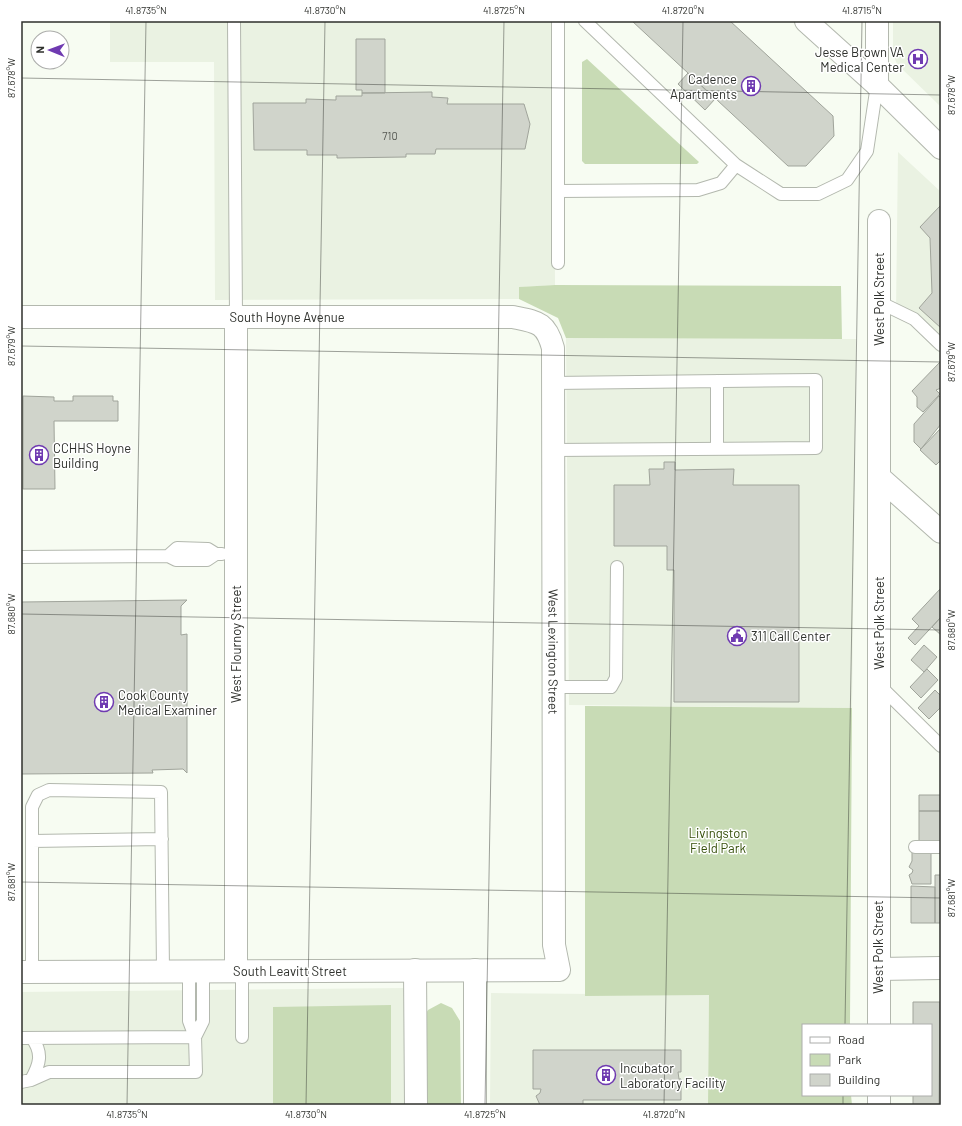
<svg xmlns="http://www.w3.org/2000/svg" width="962" height="1126" viewBox="0 0 962 1126" font-family="Barlow,sans-serif">
<style>
.built{fill:#eaf2e2}
.green{fill:#c8dbb5}
.building{fill:#d0d4cb;stroke:#a0a49b}
.lines{fill:none;stroke-linecap:round;stroke-linejoin:round}
.service-casing{stroke:#b3b8ae;stroke-width:14}
.minor-casing{stroke:#b3b8ae;stroke-width:24}
.secondary-casing{stroke:#b3b8ae;stroke-width:24}
.service{stroke:#fff;stroke-width:12}
.minor{stroke:#fff;stroke-width:22}
.secondary{stroke:#fff;stroke-width:22}
.ticks{fill:none;stroke:#2f312d;stroke-width:1;stroke-opacity:0.45}
.labels{text-anchor:middle;stroke-width:3;stroke-linejoin:round;paint-order:stroke}
.number-label{font-size:11px;fill:#575a54}
.poi-label{font-size:13px;fill:#2f312d;stroke:#fff;text-anchor:start}
.street-label{font-size:13px;fill:#2f312d;stroke:#fff}
.park-label{font-size:13px;fill:#364f0a;stroke:#fff}
.neatline{fill:none;stroke:#2f312d;stroke-width:1.5}
.ticks-label{font-size:10px;text-anchor:middle;fill:#2f312d}
</style>
<rect width="100%" height="100%" fill="#f7fcf2"/>
<path class="built" d="M110,21h444l1,264 -35,2 -1,12 -304,1 -1,-238h-104z
M893,21h48v86l-44,-43 -4,-10z
M898,152l43,40v152l-45,-33z
M566,338l290,1 -4,369 -283,-3z
M405,988v117h-384v-113z
M491,993l218,2 -1,110h-218z"/>
<path class="green" d="M587,59l112,103 -2,2h-112l-3,-3v-99z
M555,285l286,1 1,53 -276,-1 -8,-20 -39,-19v-12z
M585,706l267,2 -2,317h-47v70h48l1,10h-144l1,-110 -124,1z
M441,1003l11,5 8,13 1,84h-38l-1,-85 6,-10z
M391,1005v100h-118v-98z"/>
<path class="building" d="M632,21h98l103,95 1,20 -28,30h-18z
M356,39h29v54h-23v-3h-6z
M688,73l27,26 -10,11 -27,-26z
M432,92v5l16,1 -1,6h77l6,20 -5,25h-89l-1,5h-29v3l-69,1v-3h-30v-5h-53l-1,-47h53v-4l30,1v-4h26v-3z
M940,206l1,1v121l-22,-20 13,-15 -2,-55 -10,-11z
M941,361v27l-5,2 4,4 -17,18 -6,-5v-10l-5,-6z
M23,396l31,1v4h19v-5h40v5h5v20h-64l1,68h-32z
M939,396l2,2v26l-20,25 -7,-7v-18z
M941,428v32l-5,5 -16,-15z
M664,462h11v8l59,-1 -1,16h66v217h-125v-132h-7v-24h-53v-61h36l-1,-16h15z
M941,588v29l-26,28 -7,-7 11,-12 -7,-7z
M187,600l-6,6v29l6,-1v139l-4,-4 -31,1 1,3 -132,1v-172z
M941,617v18l-9,-8z
M924,645l13,12 -13,15 -13,-12z
M927,669l11,11 -17,18 -11,-11z
M935,690l6,6v11l-12,12 -11,-11z
M919,795h22v16h-22z
M919,811h22v30h-22z
M931,851v33h-19l-3,-9 3,-2 1,-3 -4,-3 3,-6v-9z
M935,875h6v48h-6z
M911,886l24,1v36h-24z
M913,1002h27l-1,103h-26v-10h18v-70h-18z
M533,1050h148v22h-3l1,7h2v21h-98v5h-43l-4,-9 4,-3 1,-4h-8z"/>
<g class="lines">
<defs>
<path id="service" d="M234,21l2,296
M585,21l151,144
M558,191l140,-1 23,-7 15,-18 45,29h37l29,-14 20,-29 10,-66
M558,263v-242
M879,302l35,17 27,26
M553,383l263,-3v68l-263,2
M717,449v-68
M168,556l9,-8 31,1 8,5h6
M21,557l147,-1 8,4h31l9,-6
M879,685l62,61
M553,687h58l5,-9 1,-111
M32,841l130,-2
M915,847h26
M242,971v66
M32,972v-165l6,-12 11,-5 112,2 2,179
M195,1037l8,-16v-50
M21,1038l174,-1
M31,1080c9,-16 12,-27 1,-42
M21,1082l10,-2 18,-8h147l-1,-35 -6,-16v-49"/>
<g id="minor">
<path d="M877,21v64"/>
<path id="s1" d="M21,317h492c24,5 33,5 40,31l1,597 5,25 -538,2"/>
<path d="M236,317v654"/>
<path d="M879,477l62,55"/>
<path d="M879,969l62,-1"/>
<path d="M415,970l1,135"/>
<path d="M475,970v135"/>
<path d="M879,1025v-804"/>
<path d="M879,1095v10"/>
</g>
<path id="secondary" d="M806,21l71,64 64,63"/>
</defs>
<use href="#service" class="service-casing"/>
<use href="#minor" class="minor-casing"/>
<use href="#secondary" class="secondary-casing"/>
<use href="#service" class="service"/>
<use href="#minor" class="minor"/>
<use href="#secondary" class="secondary"/>
</g>
<path class="ticks" d="M21,78l920,17M21,346l920,16M21,614l920,16M21,882l920,16M845,1025l17,-1004M127,1105l19,-1084M306,1105l19,-1084M485,1105l19,-1084M664,1105l19,-1084M843,1105v-10"/>
<defs>
<symbol id="hospital-ring" viewBox="-11 -11 22 22"><circle r="9.5" fill="#fff" stroke="#6f3ab1" stroke-width="1.5"/><path d="M-5-5h3v3.5h4V-5h3V5h-3V1.5h-4V5h-3Z" fill="#6f3ab1"/></symbol>
<symbol id="building-ring" viewBox="-11 -11 22 22"><circle r="9.5" fill="#fff" stroke="#6f3ab1" stroke-width="1.5"/><path d="M-4-6H4V6H1V3H-1V6H-4ZM-2.5-4.3h1.7v1.8h-1.7ZM.8-4.3h1.7v1.8H.8ZM-2.5-1h1.7V.8h-1.7ZM.8-1h1.7V.8H.8Z" fill="#6f3ab1"/></symbol>
<symbol id="civic-ring" viewBox="-11 -11 22 22"><circle r="9.5" fill="#fff" stroke="#6f3ab1" stroke-width="1.5"/><path d="M-.6-6.5H3V-4.5H.6V-3L4-1V1h2V6H-6V1h2V-1L-.6-3ZM-1.2 2.5V6h2.4V2.5Z" fill="#6f3ab1"/></symbol>
</defs>
<g fill-rule="evenodd">
<use href="#hospital-ring" x="907" y="48" width="22" height="22"/>
<use href="#building-ring" x="740" y="75" width="22" height="22"/>
<use href="#building-ring" x="28" y="444" width="22" height="22"/>
<use href="#civic-ring" x="726" y="625" width="22" height="22"/>
<use href="#building-ring" x="93" y="691" width="22" height="22"/>
<use href="#building-ring" x="595" y="1064" width="22" height="22"/>
</g>
<g class="labels">
<g class="number-label">
<text x="390" y="140">710</text>
</g>
<g class="poi-label">
<text x="904" y="57" text-anchor="end">Jesse Brown VA<tspan x="904" dy="15">Medical Center</tspan></text>
<text x="737" y="84" text-anchor="end">Cadence<tspan x="737" dy="15">Apartments</tspan></text>
<text x="53" y="453">CCHHS Hoyne<tspan x="53" dy="15">Building</tspan></text>
<text x="751" y="641">311 Call Center</text>
<text x="118" y="700">Cook County<tspan x="118" dy="15">Medical Examiner</tspan></text>
<text x="620" y="1073">Incubator<tspan x="620" dy="15">Laboratory Facility</tspan></text>
</g>
<g class="street-label">
<text transform="translate(879 299) rotate(-90)" y="5">West Polk Street</text>
<text dy="5" stroke="none"><textPath href="#s1" startOffset="266">South Hoyne Avenue</textPath></text>
<text transform="translate(879 623) rotate(-90)" y="5">West Polk Street</text>
<text transform="translate(236 644) rotate(-90)" y="5">West Flournoy Street</text>
<text dy="5" stroke="none"><textPath href="#s1" startOffset="851">West Lexington Street</textPath></text>
<text transform="translate(878 947) rotate(-90)" y="5">West Polk Street</text>
<text x="290" y="976">South Leavitt Street</text>
</g>
<g class="park-label">
<text x="718" y="838">Livingston<tspan x="718" dy="15">Field Park</tspan></text>
</g>
</g>
<rect width="962" height="1126" fill="none" stroke="#ffffff" stroke-width="44"/>
<rect x="802" y="1024" width="130" height="72" fill="#ffffff" stroke="#acadab"/>
<rect x="810" y="1037" width="20" height="6" fill="#ffffff" stroke="#acadab"/>
<text x="838" y="1044" font-size="12" fill="#2f312d">Road</text>
<rect x="810" y="1054" width="20" height="12" fill="#c8dbb5" stroke="#acadab"/>
<text x="838" y="1064" font-size="12" fill="#2f312d">Park</text>
<rect x="810" y="1074" width="20" height="12" fill="#d0d4cb" stroke="#acadab"/>
<text x="838" y="1084" font-size="12" fill="#2f312d">Building</text>
<g transform="translate(50 50) rotate(271)"><circle r="19" fill="#ffffff" stroke="#acadab"/>
<path d="M0-3L7 15L0 10L-7 15Z" fill="#6f3ab1"/>
<text y="-6" font-size="11" font-weight="bold" text-anchor="middle" fill="#2f312d">N</text>
</g>
<rect x="22" y="22" width="918" height="1082" class="neatline"/>
<g class="ticks-label">
<text x="146" y="14">41.8735°N</text>
<text x="325" y="14">41.8730°N</text>
<text x="504" y="14">41.8725°N</text>
<text x="683" y="14">41.8720°N</text>
<text x="862" y="14">41.8715°N</text>
<text transform="translate(11 78) rotate(-90)" y="4">87.678°W</text>
<text transform="translate(951 95) rotate(-90)" y="4">87.678°W</text>
<text transform="translate(11 346) rotate(-90)" y="4">87.679°W</text>
<text transform="translate(951 362) rotate(-90)" y="4">87.679°W</text>
<text transform="translate(11 614) rotate(-90)" y="4">87.680°W</text>
<text transform="translate(951 630) rotate(-90)" y="4">87.680°W</text>
<text transform="translate(11 882) rotate(-90)" y="4">87.681°W</text>
<text transform="translate(951 898) rotate(-90)" y="4">87.681°W</text>
<text x="127" y="1118">41.8735°N</text>
<text x="306" y="1118">41.8730°N</text>
<text x="485" y="1118">41.8725°N</text>
<text x="664" y="1118">41.8720°N</text>
</g>
</svg>
